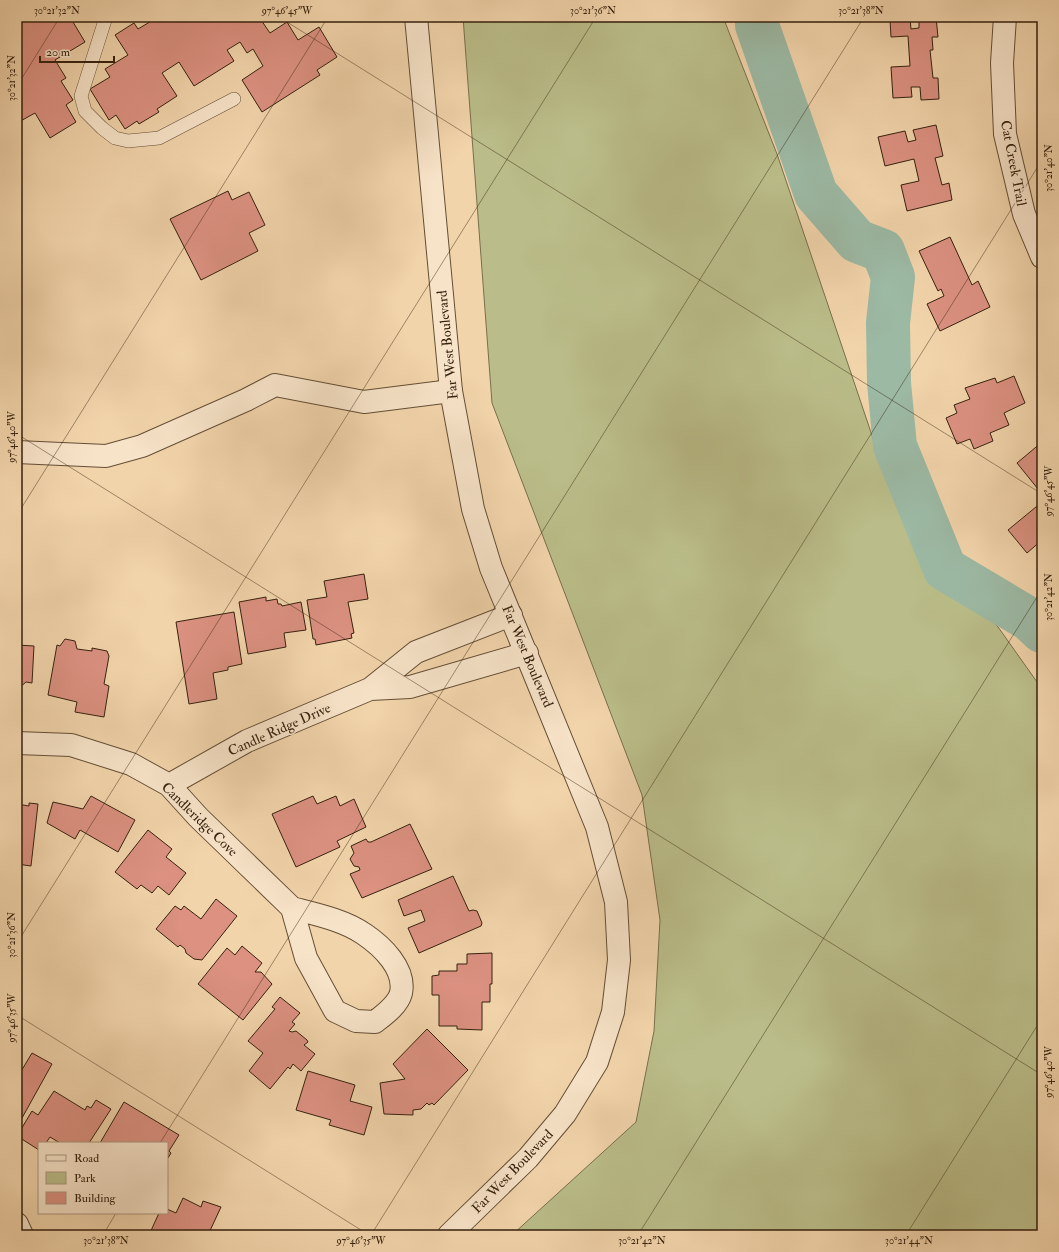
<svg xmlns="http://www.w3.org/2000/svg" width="1059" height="1252" viewBox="0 0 1059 1252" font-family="'IM FELL Double Pica',serif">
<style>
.green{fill:#babd89;stroke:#786f4c}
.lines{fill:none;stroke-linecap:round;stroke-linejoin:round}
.river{stroke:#9cb9a4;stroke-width:44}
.building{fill:#dc9181;stroke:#35210e}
.service-casing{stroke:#644e35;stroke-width:14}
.minor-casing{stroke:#644e35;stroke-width:24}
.tertiary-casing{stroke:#644e35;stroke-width:24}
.service{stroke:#f7e3c8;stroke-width:13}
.minor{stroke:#f7e3c8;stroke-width:22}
.tertiary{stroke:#f7e3c8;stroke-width:22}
.ticks{fill:none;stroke:#35210e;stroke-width:1;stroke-opacity:0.45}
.labels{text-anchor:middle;stroke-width:3;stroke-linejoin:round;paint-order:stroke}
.street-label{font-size:14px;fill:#35210e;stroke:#f7e3c8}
.neatline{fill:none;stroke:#35210e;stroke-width:1.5}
.ticks-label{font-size:10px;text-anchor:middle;fill:#35210e}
</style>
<rect width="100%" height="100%" fill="#f2d4ab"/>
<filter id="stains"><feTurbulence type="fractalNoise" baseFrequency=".005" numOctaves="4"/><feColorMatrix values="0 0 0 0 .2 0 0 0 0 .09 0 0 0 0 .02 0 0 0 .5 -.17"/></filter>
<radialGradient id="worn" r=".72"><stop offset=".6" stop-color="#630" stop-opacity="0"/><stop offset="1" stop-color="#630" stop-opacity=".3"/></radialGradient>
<path class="green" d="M463,17h260l54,137 104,308 161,227v546h-530l124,-113 18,-91 6,-111 -18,-125 -150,-392z"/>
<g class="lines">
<path class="river" d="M757,17v8l59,169 41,47 26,10 10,26 -5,46 1,60 6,63 50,123 84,50 13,12"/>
</g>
<path class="building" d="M17,17h53l15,25 -30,18 11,18 -5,3 12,19 -7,5 10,17 -26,16 -15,-25 -18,10z
M151,17h108l11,16 17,-11 11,18 21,-13 18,30 -20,13 3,5 -58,37 -20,-32 21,-14 -10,-17 -6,4 -7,-11 -13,8 7,11 -40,25 -15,-24 -17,11 15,23 -20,13 2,3 -20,12 -2,-3 -12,8 -9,-14 -7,5 -19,-31 20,-12 -5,-8 23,-14 -13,-20 19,-12 4,6 15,-9z
M919,17h17l2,20h-6l1,13h-3l3,28h5l1,21 -18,1 -1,-13h-9l1,10 -19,1 -2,-31 19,-1 -2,-30 -17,1 -1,-17 20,-1 1,10 8,-1z
M936,125l7,31 -8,2 7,27 7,-2 3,17 -45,11 -6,-26 18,-4 -5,-22 -29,7 -7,-29 27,-6 3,11 8,-2 -3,-10z
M228,191l4,9 17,-8 16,33 -16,8 9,18 -57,29 -31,-61z
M950,237l22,48 6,-4 12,26 -50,24 -13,-27 17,-8 -3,-7 -3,2 -19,-40z
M1014,376l11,27 -21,10 5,12 -19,8 3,8 -19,8 -4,-10 -13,5 -11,-26 11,-5 -3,-8 16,-6 -5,-11 30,-10 2,5z
M1042,442v52l-25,-31z
M1042,502v38l-15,13 -19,-23z
M364,574l4,25 -20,3 6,31 -3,1 1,4 -36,7 -1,-6h-2l-6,-39 20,-3 -3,-16z
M266,597v4l11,-2 1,5h3l1,2 19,-4 5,28 -22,3 2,14 -38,7 -9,-52z
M234,612l8,52 -14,3v3l-15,3 4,26 -28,5 -13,-82z
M65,639l10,2 2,8 15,2v-3l15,3 2,5 -5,28 5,2 -5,31 -29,-5 2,-10 -29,-7 9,-50 3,1z
M17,645l17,1 -2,37 -6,-1 -8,7 -1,16z
M91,796l44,24 -17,32 -38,-22 -5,9 -28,-16 6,-21 30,7z
M313,796l4,8 19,-8 4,10 14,-7 12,28 -29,14 3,6 -44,20 -24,-53z
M29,803l9,1 -7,62 -14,-2v-60l12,2z
M410,824l22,45 -70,29 -12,-24 10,-4 -1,-3 -5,-1 -4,-7 4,-6 -3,-7 15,-7 2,3h3z
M148,830l24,19 -6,8 20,16 -17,22 -11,-9 -6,7 -11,-8 -4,4 -22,-17z
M453,876l16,35 4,-1 4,1 5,12 -1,3 -62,27 -11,-25 17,-7 -4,-11 -17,6 -6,-16z
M216,899l21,17 -35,44 -8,-1 -8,-6 -1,-4 -5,-4 -2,2 -22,-18 19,-23 6,4 3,-4 17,13z
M242,946l20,17 -7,9h6l11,12 -29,36 -45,-36 29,-36 8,7z
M492,953v31h-2v18h-8v28l-25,-1v-3h-18v-31h-7v-19l7,-1v-4h18v-7h10v-10z
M280,997l20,16 -8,9 3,2 -6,7 3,1 4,-1 11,9 1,2 -4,3 11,9 -14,17 -8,-7 -3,5 -2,-2 -18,22 -21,-18 14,-18 -15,-12 27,-32 -3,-2z
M427,1029l41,41 -34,35 -2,-2 -3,2 -2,-2 -6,6 -8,1v5l-29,-1 -4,-31 25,-4 -12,-15z
M32,1053l20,11 -30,54 -5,-3v-37z
M308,1071l47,14 -5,16 22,6 -8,28 -35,-10 2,-5 -35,-10z
M54,1091l31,19 2,-4 4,2 5,-8 15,9 -22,34h-29l-10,-6 -4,6h-7v7l-22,-14 15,-25 6,4z
M124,1102l55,33 -10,16 2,2 -3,5 -1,-15h-67z
M183,1198l18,9 2,-6 18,6 -13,28h-59l10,-22h8v-4l9,4z"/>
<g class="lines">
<defs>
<path id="service" d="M106,17l-25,79 4,15 17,17 13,10 13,3 31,-3 75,-39"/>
<path id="minor" d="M1005,17l-3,46 3,71 19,80 18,43
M17,452l89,4 36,-10 104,-46 29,-15 89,17 87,-11
M370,689l40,-2 117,-34
M17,743l54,2 60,19 38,21 29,32 94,91 14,50 29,53 21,10 19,1c9,-7 23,-17 26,-29 5,-24 -19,-47 -37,-59 -20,-14 -49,-20 -72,-26
M169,785l78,-44 123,-52 46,-37 95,-37
M17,1224l5,11"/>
<path id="tertiary" d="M416,17l35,374 22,118 18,59 106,259 19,75 3,58 -6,52 -16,50 -32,52 -37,44 -79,77"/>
</defs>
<use href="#service" class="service-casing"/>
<use href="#minor" class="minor-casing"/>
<use href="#tertiary" class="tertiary-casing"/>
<use href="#service" class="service"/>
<use href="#minor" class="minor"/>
<use href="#tertiary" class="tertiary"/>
</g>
<path class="ticks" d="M279,17l763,477M17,86l43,-69M17,434l1025,641M17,515l311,-498M17,943l579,-926M17,1015l352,220M160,1143l704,-1126M103,1235l13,-22M371,1235l671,-1075M638,1235l404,-646M906,1235l136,-217"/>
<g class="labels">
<g class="street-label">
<text transform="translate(1014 163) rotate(79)" y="5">Cat Creek Trail</text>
<text transform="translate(447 345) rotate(-96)" y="5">Far West Boulevard</text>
<text transform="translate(528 656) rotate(67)" y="5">Far West Boulevard</text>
<text transform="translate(279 729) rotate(-24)" y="5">Candle Ridge Drive</text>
<text transform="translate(200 819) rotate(44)" y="5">Candleridge Cove</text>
<text transform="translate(512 1171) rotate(-46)" y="5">Far West Boulevard</text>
</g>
</g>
<rect width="1059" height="1252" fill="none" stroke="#f2d4ab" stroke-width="44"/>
<rect x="38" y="1142" width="130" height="72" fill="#f7e3c8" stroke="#a9957e"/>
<rect x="46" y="1155" width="20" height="6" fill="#f7e3c8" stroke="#a9957e"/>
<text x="74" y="1162" font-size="12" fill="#35210e">Road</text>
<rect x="46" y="1172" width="20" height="12" fill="#babd89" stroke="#a9957e"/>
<text x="74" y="1182" font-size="12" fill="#35210e">Park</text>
<rect x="46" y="1192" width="20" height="12" fill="#dc9181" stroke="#a9957e"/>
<text x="74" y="1202" font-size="12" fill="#35210e">Building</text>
<path d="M40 56v6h74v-6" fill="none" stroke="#35210e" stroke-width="2"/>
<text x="46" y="56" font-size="12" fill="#35210e" stroke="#f7e3c8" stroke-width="3" paint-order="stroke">20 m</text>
<rect x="22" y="22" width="1015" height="1208" class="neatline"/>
<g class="ticks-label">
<text x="57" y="14">30°21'32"N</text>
<text x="287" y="14">97°46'45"W</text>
<text x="593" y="14">30°21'36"N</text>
<text x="861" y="14">30°21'38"N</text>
<text transform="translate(11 78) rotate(-90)" y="4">30°21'32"N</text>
<text transform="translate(1048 168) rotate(-90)" y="4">30°21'40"N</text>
<text transform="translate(11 437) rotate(-90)" y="4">97°46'40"W</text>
<text transform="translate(1048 491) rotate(-90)" y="4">97°46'45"W</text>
<text transform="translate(1048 597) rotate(-90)" y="4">30°21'42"N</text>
<text transform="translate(11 935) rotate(-90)" y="4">30°21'36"N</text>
<text transform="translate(11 1018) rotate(-90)" y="4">97°46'35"W</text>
<text transform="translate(1048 1072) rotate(-90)" y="4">97°46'40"W</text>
<text x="106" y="1244">30°21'38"N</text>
<text x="361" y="1244">97°46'35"W</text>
<text x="642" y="1244">30°21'42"N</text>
<text x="909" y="1244">30°21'44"N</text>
</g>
<rect width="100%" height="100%" filter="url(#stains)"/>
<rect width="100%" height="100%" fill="url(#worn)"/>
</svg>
